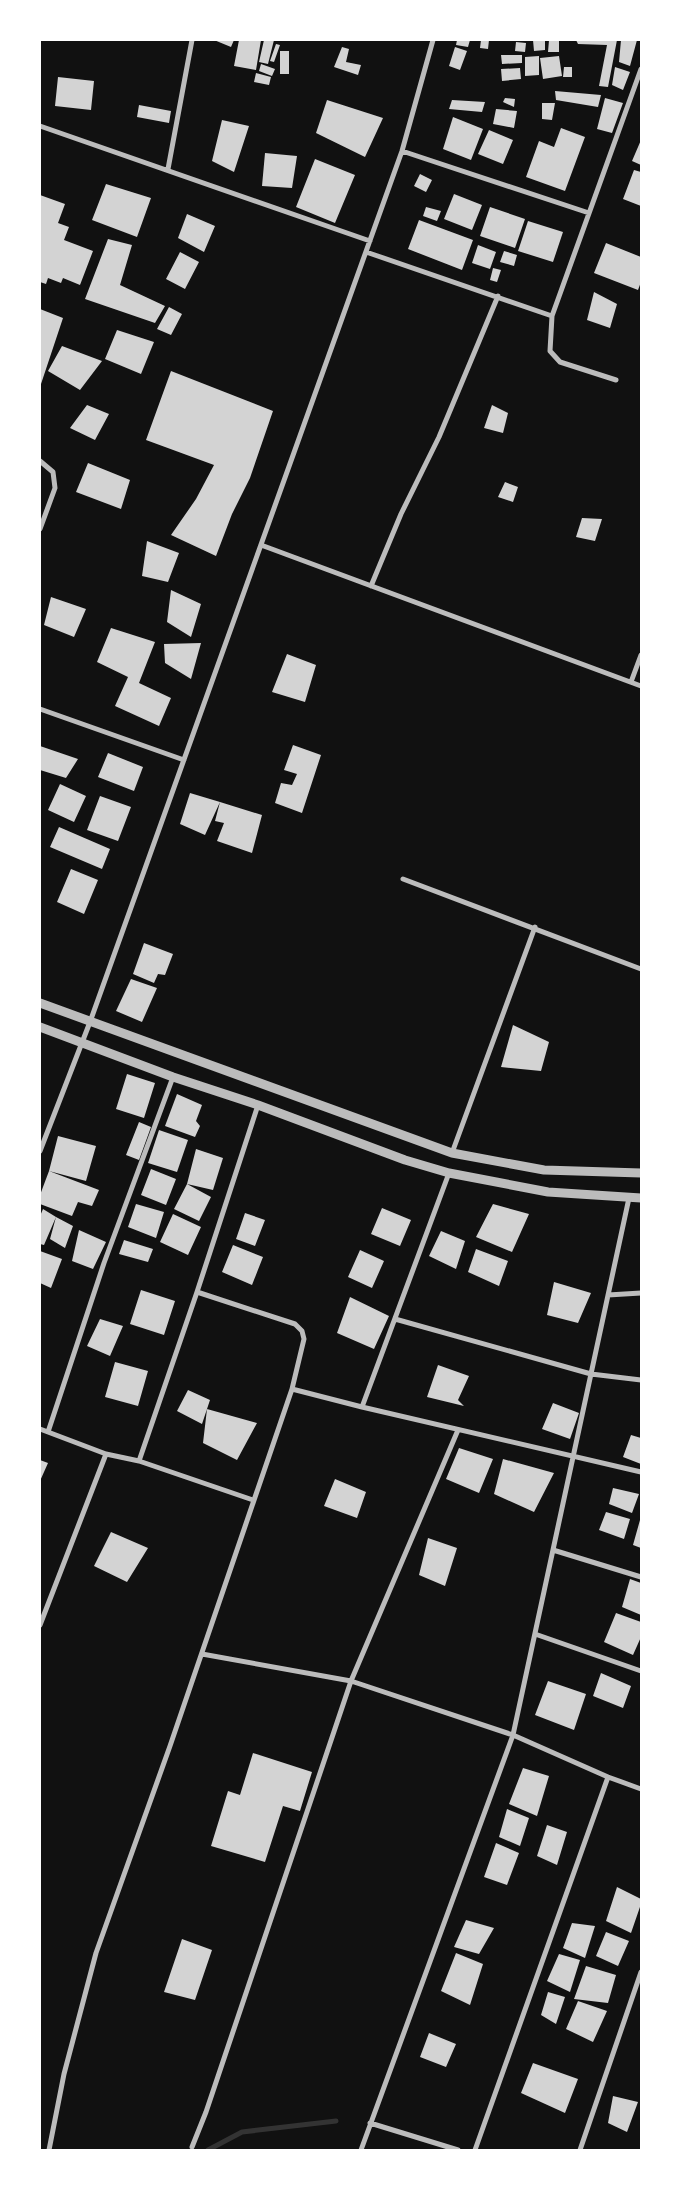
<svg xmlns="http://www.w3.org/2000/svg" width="681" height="2190" viewBox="0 0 681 2190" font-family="'Zilla Slab',serif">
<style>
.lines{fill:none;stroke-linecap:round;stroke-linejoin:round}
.stream{stroke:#333;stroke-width:5}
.building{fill:#d3d3d3}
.minor{stroke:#bcbcbc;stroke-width:5}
.tertiary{stroke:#bcbcbc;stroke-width:9}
</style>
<rect width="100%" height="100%" fill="#111"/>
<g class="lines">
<path class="stream" d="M208,2150l34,-18 94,-11"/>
</g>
<path class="building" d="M214,40h20l-3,7z
M239,40h22l-5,30 -22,-4z
M264,40h10l-6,24 -9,-2z
M457,40h13l-2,7 -12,-2z
M481,40h8l-1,9 -8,-1z
M533,40h12v10l-11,1z
M549,40h10v12h-11z
M576,40h41l-9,47 -9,-1 8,-41 -29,-1z
M621,40h16l-7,26 -11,-4z
M516,42l10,1 -1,9 -10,-1z
M276,44l4,1 -6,17 -4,-1z
M342,47l7,2 -3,13 15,3 -3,10 -24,-8z
M455,47l12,4 -7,19 -11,-4z
M280,51h9v23h-9z
M501,55h21v8l-20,1z
M539,56v19l-14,1v-19z
M559,56l3,20 -19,3 -3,-21z
M261,64l14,5 -3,7 -13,-5z
M564,67h8v10h-9z
M615,67l15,5 -7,18 -11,-5z
M520,68l1,11 -19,2 -1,-12z
M256,73l15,4 -2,8 -15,-3z
M58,77l36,4 -3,29 -36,-4z
M555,91l46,4 -3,12 -42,-7z
M505,98l10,1 -1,8 -11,-5z
M605,98l18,5 -11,30 -15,-4z
M327,100l56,18 -18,39 -49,-24z
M452,100l33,2 -3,10 -33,-3z
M542,103h13l-3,17 -10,-1z
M139,105l32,6 -2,12 -32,-6z
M496,109l21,2 -3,17 -21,-4z
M453,117l30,12 -12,31 -28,-11z
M222,120l27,6 -15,46 -22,-11z
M561,128l24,9 -20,54 -39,-14 13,-36 15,6z
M489,130l24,10 -10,24 -25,-10z
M641,140v25l-9,-4z
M265,153l32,3 -5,32 -30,-2z
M315,159l40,16 -20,48 -39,-16z
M634,170l7,2v34l-18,-7z
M420,174l12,6 -6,12 -12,-6z
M106,184l45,14 -14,39 -45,-17z
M454,194l28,11 -10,25 -28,-11z
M40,195l25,9 -7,19 11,4 -5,13 29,11 -13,34 -17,-7 -2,5 -13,-5 -2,6 -6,-2z
M426,207l15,4 -4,10 -14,-5z
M490,207l35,12 -10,29 -35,-12z
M187,214l28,12 -11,26 -26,-14z
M419,220l54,20 -11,30 -54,-21z
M528,221l35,11 -10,30 -35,-11z
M108,239l24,6 -12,40 45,21 -10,17 -70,-24z
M606,243l35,14v25l-3,8 -44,-17z
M478,245l18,7 -6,17 -18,-6z
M504,251l13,4 -3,11 -14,-4z
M180,252l19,10 -14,27 -19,-10z
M493,268l8,2 -4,12 -7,-2z
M594,292l23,12 -7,24 -23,-8z
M169,307l13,7 -11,21 -14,-6z
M40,309l23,9 -23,69z
M117,330l37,12 -13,32 -36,-15z
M62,346l40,15 -22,29 -32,-19z
M171,371l102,40 -23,67 -18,36 -16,42 -45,-21 25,-36 18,-34 -68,-25z
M87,405l22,9 -14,26 -25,-12z
M492,405l16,8 -5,20 -19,-5z
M88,463l42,17 -9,29 -45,-17z
M505,482l13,5 -5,15 -15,-5z
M582,518l20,1 -7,22 -19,-4z
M147,541l32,12 -11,29 -26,-6z
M171,590l30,14 -10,33 -24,-15z
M51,597l35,12 -12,28 -30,-12z
M111,628l44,14 -16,41 32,15 -12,28 -44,-20 13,-29 -31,-15z
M201,643l-10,36 -26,-16 -1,-19z
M287,654l29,11 -11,37 -33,-10z
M293,745l28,10 -19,58 -27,-10 6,-20 11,2 5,-11 -13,-4z
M40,746l38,13 -12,19 -26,-8z
M108,753l35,14 -9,24 -36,-14z
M60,784l26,12 -12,26 -26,-12z
M190,793l30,9 -15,33 -25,-11z
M100,796l31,11 -13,34 -31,-11z
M220,802l42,13 -10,38 -35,-12 7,-18 -9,-2z
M59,827l51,22 -8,20 -52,-22z
M71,869l27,11 -14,34 -27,-12z
M144,943l29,11 -8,21 -7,-1 -4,9 -21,-9z
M131,979l26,9 -15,34 -26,-11z
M513,1025l36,17 -8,29 -40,-4z
M127,1074l28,9 -11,35 -28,-9z
M177,1094l25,11 -6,16 4,5 -5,11 -30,-11z
M139,1122l12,5 -12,33 -13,-5z
M159,1130l29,10 -11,32 -29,-9z
M58,1136l38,10 -10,35 -37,-10z
M196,1149l27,9 -10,32 -26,-6z
M151,1169l25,10 -10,26 -25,-10z
M49,1171l50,19 -7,16 -14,-4 -6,14 -32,-12v-9z
M187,1184l24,13 -12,24 -25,-12z
M136,1204l28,8 -8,26 -28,-11z
M493,1204l36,10 -17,38 -36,-15z
M382,1208l29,12 -11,26 -29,-12z
M43,1209l13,8 -12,28 -4,-1v-28z
M245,1213l20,7 -10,26 -19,-7z
M173,1214l28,13 -13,28 -28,-13z
M56,1217l17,9 -8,22 -15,-9z
M79,1230l27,12 -13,27 -21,-8z
M441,1231l24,10 -9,28 -27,-13z
M124,1240l29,9 -5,13 -29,-8z
M233,1245l30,12 -11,28 -30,-13z
M476,1249l32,12 -9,25 -31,-14z
M360,1250l24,11 -12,27 -24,-11z
M40,1251l22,8 -11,29 -11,-5z
M554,1282l37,11 -13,30 -31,-8z
M141,1290l34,11 -11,34 -34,-11z
M350,1297l39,19 -15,33 -37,-16z
M100,1319l23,7 -13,30 -23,-10z
M115,1362l33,9 -10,35 -33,-9z
M438,1365l31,11 -11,24 6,6 -37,-9z
M188,1390l22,10 -8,24 -25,-13z
M553,1403l26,10 -9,26 -28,-10z
M207,1409l50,14 -20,37 -34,-17z
M631,1435l10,3v26l-18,-7z
M459,1448l34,11 -14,34 -33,-14z
M503,1459l51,14 -20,39 -40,-18z
M40,1460l8,3 -8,18z
M335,1479l31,13 -9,26 -33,-12z
M613,1488l26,6 -7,19 -23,-9z
M606,1512l24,7 -6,20 -25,-9z
M640,1520h1v28l-8,-3z
M111,1532l37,16 -21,34 -33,-16z
M428,1538l29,10 -12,38 -26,-11z
M630,1579l11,4v32l-19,-8z
M616,1613l25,9v15l-8,18 -29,-13z
M601,1673l30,13 -8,22 -30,-12z
M548,1681l38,13 -12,36 -39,-15z
M253,1753l59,19 -12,39 -17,-5 -18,56 -54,-16 17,-55 12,4z
M523,1768l26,8 -12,40 -28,-12z
M507,1809l22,9 -9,28 -21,-9z
M547,1825l20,7 -10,33 -20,-9z
M496,1843l23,10 -12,32 -23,-8z
M617,1887l24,12v5l-10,29 -25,-12z
M466,1920l28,8 -15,26 -25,-7z
M572,1923l23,3 -10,32 -22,-10z
M606,1932l23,9 -11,25 -22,-10z
M182,1939l30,11 -17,50 -31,-8z
M456,1953l27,11 -13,41 -29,-14z
M559,1954l21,6 -10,32 -23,-11z
M586,1966l30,9 -8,28 -34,-4z
M548,1992l17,5 -9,27 -15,-9z
M578,2001l29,10 -14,31 -27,-13z
M429,2033l27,11 -10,23 -26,-10z
M533,2063l45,16 -13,34 -44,-20z
M613,2096l25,6 -11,30 -19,-9z"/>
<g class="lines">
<path class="minor" d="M40,126l330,115
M402,151l187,62
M168,169l24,-129
M366,252l186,64
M616,380l-56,-18 -10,-11 2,-35 89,-247
M40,461l13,11 2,16 -15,41
M261,545l380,141
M371,586l30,-72 38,-77 59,-141
M631,682l10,-27
M40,709l144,51
M403,879l238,90
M40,1151l50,-129 312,-871 31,-111
M452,1153l83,-226
M197,1292l98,32 7,7 2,8 -12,50
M608,1295l33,-2
M395,1319l196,55 50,6
M362,1407l279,65
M40,1429l66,25 33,7 114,39
M48,1432l56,-169 69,-186
M139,1461l58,-169 61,-187
M553,1550l88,27
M40,1625l66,-171
M535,1634l106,37
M202,1654l149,27 162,54 95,42 33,12
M370,2123l88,27
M192,2147l14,-35 145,-431 107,-251
M49,2150l15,-76 32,-121 74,-207 122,-357 70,18 87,-234
M361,2150l152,-415 116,-537
M475,2150l133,-373
M580,2150l61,-178"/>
<path class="tertiary" d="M40,1003l412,150 92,17 97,3
M40,1027l133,50 85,28 147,55 44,13 99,19 93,6"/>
</g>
<rect width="681" height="2190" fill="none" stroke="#ffffff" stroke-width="82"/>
</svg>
